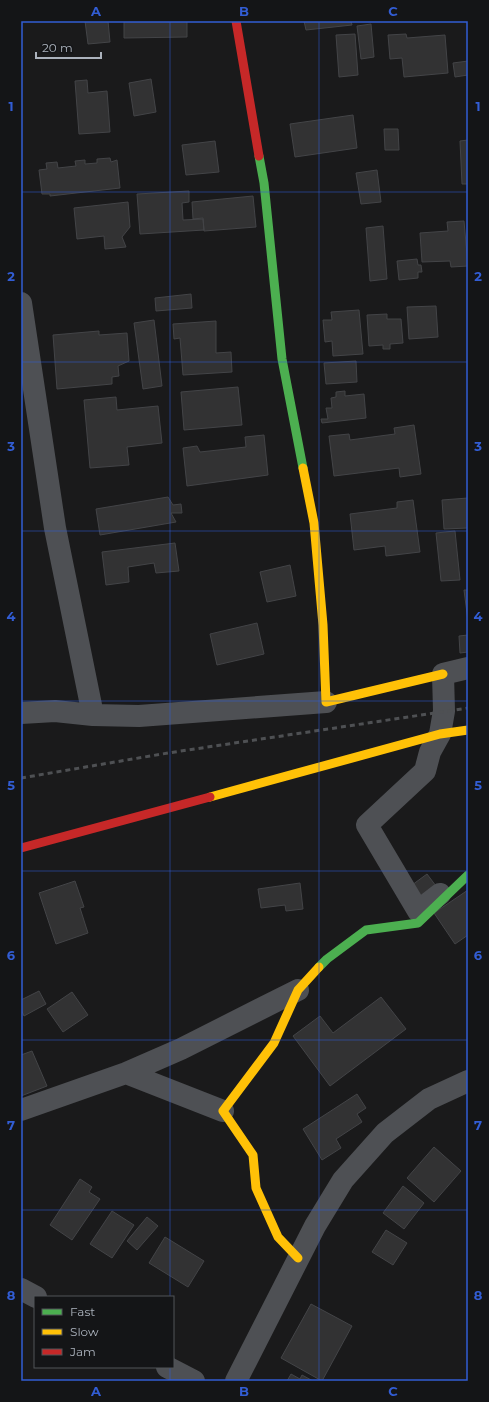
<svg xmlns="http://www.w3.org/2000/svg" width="489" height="1402" viewBox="0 0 489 1402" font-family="Montserrat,sans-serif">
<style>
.building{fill:#323233;stroke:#434447}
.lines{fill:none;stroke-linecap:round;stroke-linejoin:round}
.street{stroke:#4e5054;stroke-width:22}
.fast{stroke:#4caf50;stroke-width:9}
.slow{stroke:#ffc107;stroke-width:9}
.jam{stroke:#c62828;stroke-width:9}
.rail{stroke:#4e5053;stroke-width:3;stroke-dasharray:5 4;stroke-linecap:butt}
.grid{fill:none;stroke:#325dd4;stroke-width:1;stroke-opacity:0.55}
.neatline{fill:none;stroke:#325dd4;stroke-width:1.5}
.grid-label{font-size:13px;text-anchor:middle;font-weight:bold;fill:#325dd4}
</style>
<rect width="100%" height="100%" fill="#1a1a1b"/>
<path class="building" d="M85,21h23l2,21 -22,2z
M124,21h63v16l-63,1z
M304,21h47l1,4 -46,5z
M371,24l3,33 -13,2 -4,-33z
M355,34l3,41 -19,2 -3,-42z
M406,34l1,4 38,-3 3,38 -44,4 -2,-19 -12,1 -2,-24z
M468,61v14l-13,2 -2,-14z
M151,79l5,33 -22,4 -5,-33z
M87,80l1,13 19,-2 3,41 -31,2 -4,-53z
M353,115l4,33 -62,9 -5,-33z
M384,129h14l1,21h-14z
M468,140v44h-6l-2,-43z
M215,141l4,31 -33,3 -4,-30z
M110,158l1,4 6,-2 3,28 -70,8v-2h-8l-3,-24 8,-1 -1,-6 11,-1 1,6 18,-2 -1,-5 10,-1v4l12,-1v-4z
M377,170l4,32 -20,2 -5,-31z
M189,191v11l-7,1 1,17 20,-1 1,11 -64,4 -3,-40z
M253,196l3,31 -52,4 -1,-13 -10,1 -1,-17z
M128,202l2,25 -8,10 4,10 -21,2 -1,-13 -27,3 -3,-31z
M464,221l4,45 -17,1 -1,-6 -28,1 -2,-29 28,-2 -1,-9z
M383,226l4,53 -17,2 -4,-53z
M417,259l1,6h3l1,7h-4v6l-19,2 -2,-19z
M191,294l1,14 -36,3 -1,-13z
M436,306l2,31 -29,2 -2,-32z
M359,310l4,44 -30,2 -1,-15 -7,1 -2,-22h9l-1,-8z
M387,314v5h14l2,24 -13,1v5h-7v-4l-14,1 -2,-31z
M154,320l8,66 -19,3 -9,-66z
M216,321v32l15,-1 1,20 -49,3 -3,-37 -6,1 -1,-15z
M99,331v4l28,-2 2,28 -11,5 1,10 -7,1v7l-55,5 -4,-54z
M356,361l1,21 -31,2 -2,-21z
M238,387l4,38 -58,5 -3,-38z
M345,391v5l19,-2 2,24 -44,5 -1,-4h7l-2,-11h6l-1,-10 5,-1v-5z
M116,397l1,13 41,-4 4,37 -35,4 2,18 -39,3 -6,-68z
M414,425l7,49 -21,3 -1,-9 -65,8 -5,-40 20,-2 1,6 45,-6 -1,-6z
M264,435l4,40 -81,11 -4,-38 14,-2 3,6 46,-5 -1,-10z
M168,497l5,8 8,-1 1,9h-11l5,9 -76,13 -4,-26z
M468,498v30l-24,1 -2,-29z
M413,500l7,52 -34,4 -1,-10 -31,4 -4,-36 47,-6v-6z
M455,531l5,49 -19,1 -5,-48z
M175,543l4,28 -23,2 -2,-10 -26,4 1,15 -23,3 -4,-33z
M290,565l6,31 -29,6 -7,-30z
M464,590h4v31z
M257,623l7,31 -47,11 -7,-31z
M468,635v17l-8,1 -1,-17z
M427,874l9,12 -15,10 -9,-11z
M75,881l9,26 -4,1 8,25 -32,11 -17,-51z
M300,883l3,26 -17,2 -1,-6 -24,3 -3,-19z
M468,890v45l-13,9 -21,-31z
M39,991l7,13 -22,12 -3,-7v-9z
M72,992l16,23 -25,17 -16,-23z
M381,997l25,32 -76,57 -37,-50 27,-20 13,17z
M32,1051l15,35 -26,10v-41z
M357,1094l9,14 -9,6 5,8 -26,17 5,9 -19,12 -19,-31z
M434,1147l27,24 -27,31 -27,-24z
M80,1179l12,8 -3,5 11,7 -28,41 -22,-15z
M403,1186l21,17 -20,26 -21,-16z
M112,1211l22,14 -22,33 -22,-14z
M147,1217l11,9 -21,24 -10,-9z
M386,1230l21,13 -14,22 -21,-13z
M165,1237l39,24 -16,26 -39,-24z
M311,1304l41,22 -30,55 -41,-23z
M291,1374l9,5 2,-4 11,6h-26z"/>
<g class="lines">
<path class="street" d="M21,303l34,225 38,187
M21,713l34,-2 38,4 46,1 187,-14
M440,894l-22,17 -51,-86 58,-54 5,-19 10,-18 4,-23 -1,-37 25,-6
M126,1073l97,38
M21,1110l105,-37 55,-24 117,-59
M21,1289l15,8
M167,1367l27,14
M236,1381l79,-155 28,-46 42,-47 44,-34 39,-18"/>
<path class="fast" d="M259,156l5,27 18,176 21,109
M319,967l8,-8 39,-29 52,-7 50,-48"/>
<path class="slow" d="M303,468l11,55 9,102 3,77 117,-28
M210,797l230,-63 28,-4
M298,1258l-20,-21 -22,-49 -3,-33 -30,-44 51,-68 24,-53 21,-23"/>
<path class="jam" d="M236,21l23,135
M21,848l189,-51"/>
<path class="rail" d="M21,778l147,-25 300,-45"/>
</g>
<path class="grid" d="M170,21v1276M319,21v1360M21,192h447M21,362h447M21,531h447M21,701h447M21,871h447M21,1040h447M21,1210h447M170,1367v14"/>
<rect width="489" height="1402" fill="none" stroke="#141517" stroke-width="44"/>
<rect x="34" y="1296" width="140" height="72" fill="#141517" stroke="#505459"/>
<rect x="42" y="1309" width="20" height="6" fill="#4caf50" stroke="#505459"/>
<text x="70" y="1316" font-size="12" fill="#abb2bc">Fast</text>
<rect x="42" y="1329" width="20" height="6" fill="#ffc107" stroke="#505459"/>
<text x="70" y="1336" font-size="12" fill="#abb2bc">Slow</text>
<rect x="42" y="1349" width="20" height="6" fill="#c62828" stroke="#505459"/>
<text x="70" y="1356" font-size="12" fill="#abb2bc">Jam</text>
<path d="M36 52v6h65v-6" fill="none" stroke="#abb2bc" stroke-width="2"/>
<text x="42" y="52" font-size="12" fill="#abb2bc" stroke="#141517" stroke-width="3" paint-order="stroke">20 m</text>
<rect x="22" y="22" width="445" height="1358" class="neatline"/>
<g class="grid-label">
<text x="96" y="16">A</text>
<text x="244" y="16">B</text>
<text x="393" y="16">C</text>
<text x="11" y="111">1</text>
<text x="478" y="111">1</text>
<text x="11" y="281">2</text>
<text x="478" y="281">2</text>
<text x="11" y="451">3</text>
<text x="478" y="451">3</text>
<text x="11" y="621">4</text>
<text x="478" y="621">4</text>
<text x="11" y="790">5</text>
<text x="478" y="790">5</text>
<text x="11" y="960">6</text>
<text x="478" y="960">6</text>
<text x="11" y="1130">7</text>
<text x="478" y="1130">7</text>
<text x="11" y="1300">8</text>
<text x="478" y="1300">8</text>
<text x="96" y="1396">A</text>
<text x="244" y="1396">B</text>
<text x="393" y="1396">C</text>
</g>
</svg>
